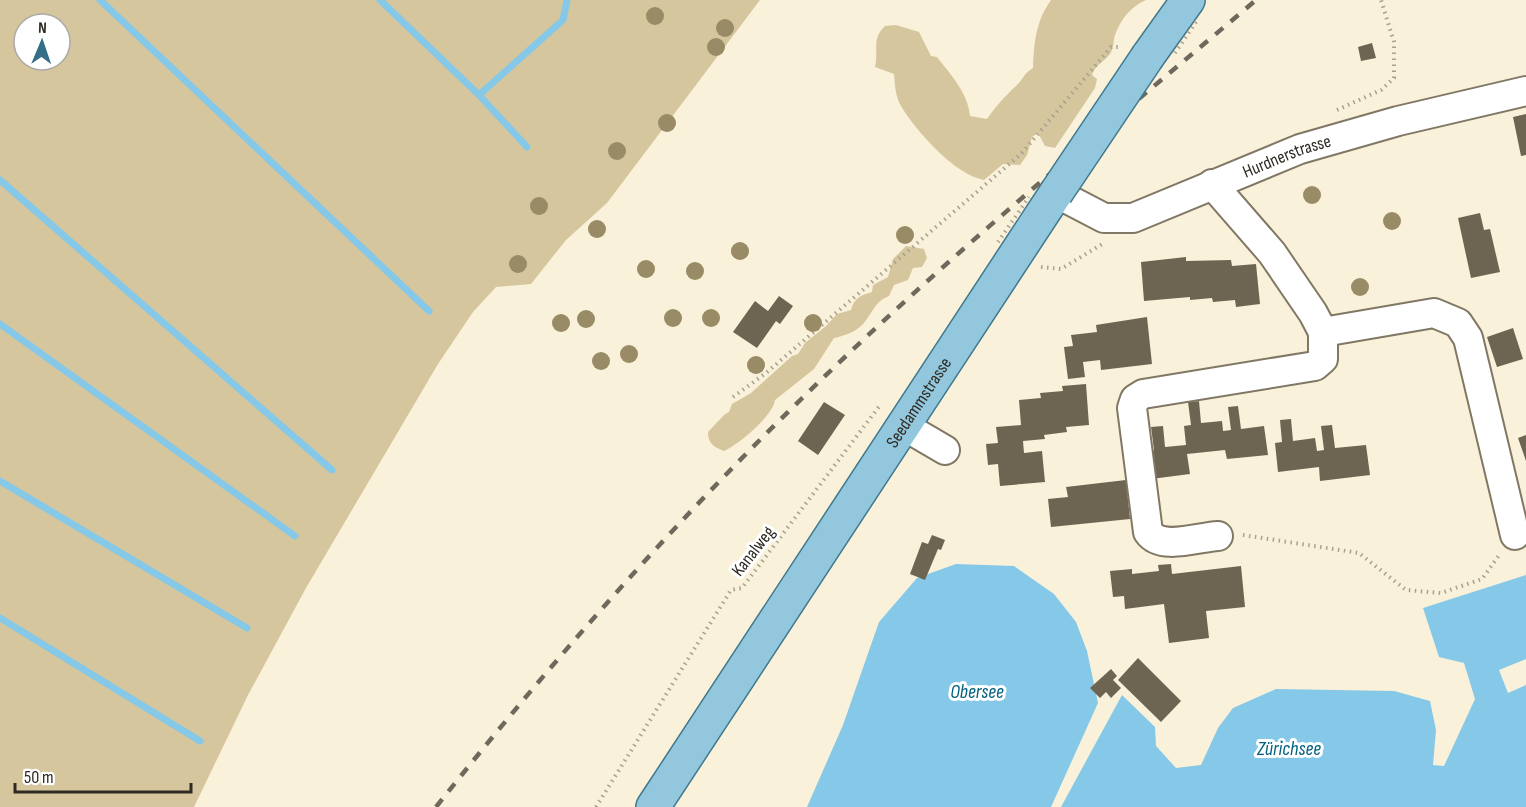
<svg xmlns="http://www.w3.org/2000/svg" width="1526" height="807" viewBox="0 0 1526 807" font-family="'Sofia Sans Condensed',sans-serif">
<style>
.green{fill:#d6c69e;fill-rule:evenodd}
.water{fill:#85c8e7}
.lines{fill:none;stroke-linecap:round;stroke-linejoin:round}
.stream{stroke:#85c8e7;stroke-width:7}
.building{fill:#6d6551}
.minor-casing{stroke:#807864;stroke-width:32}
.major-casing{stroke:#40788d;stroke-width:36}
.path{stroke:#a8a190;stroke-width:4;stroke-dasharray:1.5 4.5;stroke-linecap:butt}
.minor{stroke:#fff;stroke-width:28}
.major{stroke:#92c7dd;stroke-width:33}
.rail{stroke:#6f695d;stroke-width:4.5;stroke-dasharray:10 10;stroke-linecap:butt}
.major-bridge-casing{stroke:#40788d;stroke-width:36;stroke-linecap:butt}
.path-bridge{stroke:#a8a190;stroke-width:4;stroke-dasharray:1.5 4.5;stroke-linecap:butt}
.major-bridge{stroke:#92c7dd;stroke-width:33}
.tree{fill:#988b65}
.labels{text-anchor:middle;stroke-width:6;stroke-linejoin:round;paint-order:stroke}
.street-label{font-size:18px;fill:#2e2a22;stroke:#fff}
.water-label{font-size:20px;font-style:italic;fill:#04607e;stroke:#fff}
</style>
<rect width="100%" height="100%" fill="#faf1da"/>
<path class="green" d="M0,0h760l-153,203 -41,37 -35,44 -35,3 -23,25 -35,52 -132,224 -58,107 -54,112h-194zM24,24h36v36h-36z
M1051,0h95c-16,7 -25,19 -31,35 -2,7 -1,13 -5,19 -6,8 -15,11 -18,21l5,4 -2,9 -40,60 -10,-2 -7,-13 -6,4 -5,18 -7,10 -17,-1 -19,16c-29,-5 -68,-49 -83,-74 -6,-11 -6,-21 -7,-32l-19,-7c4,-17 -4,-28 10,-41l11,-1 23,7 12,24 6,1c14,18 31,36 33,59l17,3c9,-13 18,-23 30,-34 7,-7 7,-12 16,-17 1,-26 3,-47 18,-68z
M906,246l18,3 3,9 -5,9 -9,1 -5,12 -14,5 -5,11c-15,6 -16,17 -26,28 -7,8 -19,12 -29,14l-20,31 -39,31c-2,16 -37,45 -51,51 -10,-4 -16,-7 -16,-19l16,-17 5,-3 3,-8 19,-11 41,-37 6,-2 7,-11 21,-17 11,-12 14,-4c3,-12 10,-15 21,-18l1,-7 15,-8 5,-18z"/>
<path class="water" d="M956,564l58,2 40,28 22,28 11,29 11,52 -47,104h-244l36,-82 36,-103 38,-44z
M1526,575v84l-27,11 9,23 18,-8v122h-465l61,-112 33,32 1,19 20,22 25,-3 17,-37 15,-20 43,-19 118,2 36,10 6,29 -3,35 11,1 31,-67 -11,-36 -25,-6 -16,-49z"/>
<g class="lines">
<path class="stream" d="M100,0l329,311
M380,0l99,95 48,52
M479,95l84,-75 4,-20
M0,180l332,290
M0,324l295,212
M0,481l247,147
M0,618l200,123"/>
</g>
<path class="building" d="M1372,43l4,15 -15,3 -3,-14z
M1526,114v41l-5,1 -8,-39z
M1480,213l4,17 6,-1 10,43 -29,6 -13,-60z
M1186,257v4l45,-1 1,6 24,-2 4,40 -24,3 -1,-7 -22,2 -1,-4 -22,2v-3l-46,4 -3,-39z
M779,296l14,10 -13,18 -4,-3 -19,27 -24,-16 22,-31 13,10z
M1147,317l5,47 -51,6 -1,-10 -17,2 2,15 -17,2 -4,-32 9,-1 -2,-11 26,-3 -1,-7z
M1513,328l10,31 -26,8 -10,-30z
M1086,384l3,41 -23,2 1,5 -23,3 1,4 -22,2 1,12 18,-2 3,31 -45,4 -2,-22 -10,1 -2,-21 12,-1 -2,-16 25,-2 -2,-25 22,-2 -1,-5 23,-2 -1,-5z
M1199,401l2,22 21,-2 1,10 8,-1 -3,-23 10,-1 3,23 23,-3 4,29 -41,4 -2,-9 -38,4 3,20 -39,5 -4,-29h7l-3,-23 12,-1 2,21 21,-2 -2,-19 7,-1 -3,-23z
M824,402l21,13 -27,40 -20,-14z
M1291,419l2,22 22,-3 2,13 7,-1 -3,-24 11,-1 3,23 31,-3 4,30 -50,6 -1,-14 -41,5 -3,-29 7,-1 -2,-22z
M1526,435v26l-8,-23z
M1126,480l4,39 -79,8 -3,-28 20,-2 -2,-10z
M932,535l13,5 -4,10 -3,-1 -13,31 -15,-6 12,-32 6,2z
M1171,564l1,10 69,-8 4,41 -39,4 3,27 -40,5 -5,-39 -39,5 -1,-13 -11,1 -3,-26 22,-2v5l27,-3 -1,-6z
M1138,658l43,43 -20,21 -43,-42z
M1111,669l6,7 -4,4 8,8 -10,10 -5,-6 -6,6 -10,-10z"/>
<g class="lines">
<defs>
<g id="minor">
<path d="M1212,184l60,69 41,60 10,19v27l-8,7 -172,28 -8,5 -3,9 16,124c13,19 50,5 70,4"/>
<path id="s1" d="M1056,193l48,25h29l167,-69 98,-28 128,-30"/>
<path d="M1323,332l111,-19 24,10 10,15 47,197"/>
<path d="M904,426l41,24"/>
</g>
<g id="major">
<path d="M1148,56l40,-56"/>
<path id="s2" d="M653,807l403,-614"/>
</g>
</defs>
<use href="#minor" class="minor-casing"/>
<use href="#major" class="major-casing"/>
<path class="path" d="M1337,110l44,-20 13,-12v-36l-13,-42
M1041,267l20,2 43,-26
M733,397l33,-24 255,-219 90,-107h9
M1243,535l116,18 47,37 35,3 41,-14 18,-25
M596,807l135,-217 11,-2 139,-184"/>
<use href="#minor" class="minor"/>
<use href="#major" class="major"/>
<path class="rail" d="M436,807c120,-151 248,-296 388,-430 138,-133 286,-253 432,-377"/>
<defs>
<path id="major-bridge" d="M1056,193l92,-137"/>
</defs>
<use href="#major-bridge" class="major-bridge-casing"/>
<path class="path-bridge" d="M1175,53l23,-34
M998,242l31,-45"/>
<use href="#major-bridge" class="major-bridge"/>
</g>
<g class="tree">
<circle cx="655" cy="16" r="9"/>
<circle cx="725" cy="28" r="9"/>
<circle cx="716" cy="47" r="9"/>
<circle cx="667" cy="123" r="9"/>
<circle cx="617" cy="151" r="9"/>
<circle cx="1312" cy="195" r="9"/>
<circle cx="539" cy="206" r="9"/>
<circle cx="1392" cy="221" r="9"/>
<circle cx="597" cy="229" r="9"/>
<circle cx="905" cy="235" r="9"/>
<circle cx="740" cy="251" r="9"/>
<circle cx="518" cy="264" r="9"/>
<circle cx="646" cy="269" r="9"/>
<circle cx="695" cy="271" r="9"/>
<circle cx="1360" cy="287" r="9"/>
<circle cx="673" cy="318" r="9"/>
<circle cx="711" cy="318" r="9"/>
<circle cx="586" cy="319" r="9"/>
<circle cx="561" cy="323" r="9"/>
<circle cx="813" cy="323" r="9"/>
<circle cx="629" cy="354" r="9"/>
<circle cx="601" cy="361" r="9"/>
<circle cx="756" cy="365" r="9"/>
</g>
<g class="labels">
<g class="street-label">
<text dy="6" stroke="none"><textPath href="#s1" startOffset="249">Hurdnerstrasse</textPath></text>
<text dy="6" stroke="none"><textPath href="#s2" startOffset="484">Seedammstrasse</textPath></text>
<text transform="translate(753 551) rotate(-52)" y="6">Kanalweg</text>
</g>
<g class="water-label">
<text x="977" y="698">Obersee</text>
<text x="1289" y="755">Zürichsee</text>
</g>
</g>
<g transform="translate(42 42) rotate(2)"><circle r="28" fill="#ffffff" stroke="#abaaa7" stroke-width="1.5"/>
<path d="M0-4.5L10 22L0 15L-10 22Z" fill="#346e87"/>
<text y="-9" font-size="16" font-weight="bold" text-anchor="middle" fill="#2e2a22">N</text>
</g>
<path d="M15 783v9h176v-9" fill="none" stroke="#2e2a22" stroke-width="3"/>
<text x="24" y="783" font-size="18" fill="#2e2a22" stroke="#ffffff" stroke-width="4.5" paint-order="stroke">50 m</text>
</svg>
